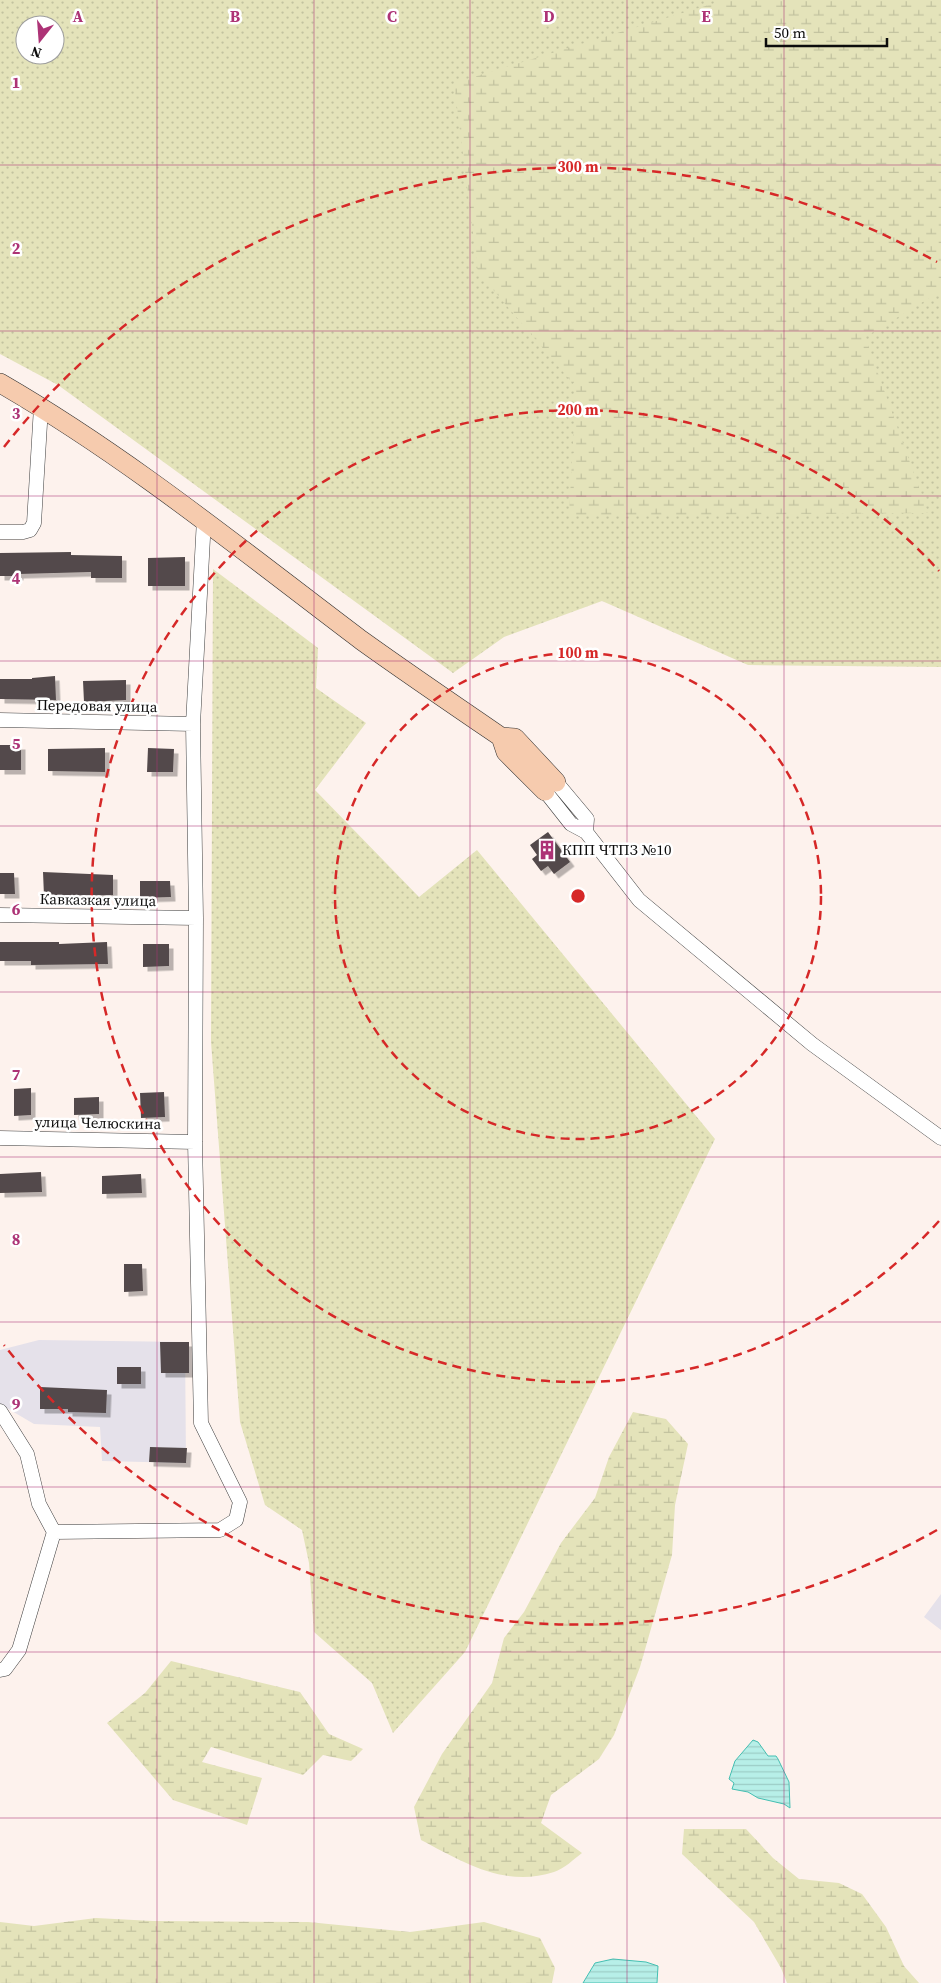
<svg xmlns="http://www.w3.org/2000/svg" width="941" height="1983" viewBox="0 0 941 1983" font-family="'Source Serif 4',serif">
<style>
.industrial{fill:#e5e1ea}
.grass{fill:url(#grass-dots);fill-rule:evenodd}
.wetland{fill:url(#wetland-marsh)}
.water{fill:url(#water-rules);stroke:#45bfb2}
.building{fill:#534a4b;filter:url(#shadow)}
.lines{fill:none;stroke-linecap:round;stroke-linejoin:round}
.street-casing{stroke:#3f3f3f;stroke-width:15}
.secondary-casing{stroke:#2e2e2e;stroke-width:20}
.street{stroke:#fff;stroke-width:14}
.secondary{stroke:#f6cbae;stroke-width:19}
.grid{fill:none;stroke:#ad3376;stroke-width:1;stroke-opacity:0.55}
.ring{fill:none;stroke:#d62828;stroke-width:2.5;stroke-dasharray:9 6}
.labels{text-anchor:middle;stroke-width:5;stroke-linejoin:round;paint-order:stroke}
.street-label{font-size:15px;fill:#0c0c0c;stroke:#fff}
.poi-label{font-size:15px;fill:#0c0c0c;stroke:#fff;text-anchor:start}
.grid-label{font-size:16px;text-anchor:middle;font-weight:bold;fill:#ad3376;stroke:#fff;stroke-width:5;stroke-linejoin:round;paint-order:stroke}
.centre{fill:#d62828;stroke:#fff;stroke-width:2.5}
.ring-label{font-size:15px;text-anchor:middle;font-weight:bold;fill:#d62828;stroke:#fff;stroke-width:5;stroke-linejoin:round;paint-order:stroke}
</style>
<defs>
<pattern id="grass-dots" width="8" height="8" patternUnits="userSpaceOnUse" patternTransform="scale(1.25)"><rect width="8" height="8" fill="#e4e3ba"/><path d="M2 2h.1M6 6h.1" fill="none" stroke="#c2c29f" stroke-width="1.8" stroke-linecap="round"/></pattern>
<pattern id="wetland-marsh" width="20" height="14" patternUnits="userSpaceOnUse" patternTransform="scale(1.25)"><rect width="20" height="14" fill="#e4e3ba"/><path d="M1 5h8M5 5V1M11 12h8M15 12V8" fill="none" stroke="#c2c29f"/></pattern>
<pattern id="water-rules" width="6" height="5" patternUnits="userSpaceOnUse" patternTransform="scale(1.25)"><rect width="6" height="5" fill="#b7efe8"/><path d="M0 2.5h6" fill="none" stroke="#9cccc6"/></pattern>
<filter id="shadow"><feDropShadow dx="4.5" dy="4.5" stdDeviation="0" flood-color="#0004"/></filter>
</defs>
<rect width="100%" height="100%" fill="#fdf2ed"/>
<path class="industrial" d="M39,1340l146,2 1,121 -84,-2 -2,-34 -66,-3 -34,-20v-54z
M941,1594v36l-17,-13z"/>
<path class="grass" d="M0,0h941v667l-193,-2 -146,-64 -98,36 -51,36 -395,-288 -58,-31zM25,25h30v30h-30z
M213,569l105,79 -2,40 50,35 -51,67 104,107 58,-47 238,289 -250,513 -72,81 -21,-50 -58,-51 -5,-69 -7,-33 -37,-25 -25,-83 -29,-380z"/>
<path class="wetland" d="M725,0h216v291l-76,46 63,176 -359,3 7,-129 -98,-115 -24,-189z
M633,1412l33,7 22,25 -13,61 -3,50 -32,112 -26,68 -15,24 -48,36 -10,28 41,30c-8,6 -18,16 -28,19 -50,16 -91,-10 -133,-32l-7,-33 28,-53 50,-71 12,-45 20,-26 37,-69 34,-45 14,-41z
M171,1661l129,31 29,42 34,15 -12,12 -28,-6 -20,20 -92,-28 -9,15 60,16 -15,47 -74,-25 -66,-77 38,-30z
M684,1829h62l27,29 26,21 40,4 23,11 24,33 18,39 15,17h-132l-6,-15 -27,-46 -72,-68z
M96,1918l57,3 155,1 102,10 74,-10 56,16 15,30 -3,15h-552v-61l34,4z"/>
<path class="water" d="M753,1740l5,2 10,14h8l2,3 11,23 1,26 -6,-4 -26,-6 -10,-6 -16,-3 2,-6 -5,-4 6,-18z
M613,1959l33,3 12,4 -1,17h-74l12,-20z"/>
<path class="building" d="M71,552v3l51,1v22h-31v-6l-72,2v2h-19v-23z
M185,557v29h-37v-28z
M55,676l1,24 -56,-1v-20h32v-1z
M126,680v20l-42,2 -1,-21z
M0,745h21v25h-21z
M105,748v24l-57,-1v-22z
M148,748l26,1 -1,23h-26z
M548,832l22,30 -16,12 -6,-8 -7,5 -9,-12 5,-4 -7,-10z
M43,872l70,3v20l-69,1z
M0,873h14l1,21h-15z
M140,881h30l1,16 -31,1z
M0,942h59v2l48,-2 1,22 -77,1v-4h-31z
M143,944h26v22l-26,1z
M31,1088v27l-17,1v-27z
M164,1092l1,25 -24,1 -1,-25z
M99,1097v17l-25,1v-17z
M41,1172l1,20 -42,1v-19z
M141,1174l1,19 -40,1v-18z
M124,1264h18l1,27 -19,1z
M160,1342h29v31h-28z
M117,1367h24v17h-24z
M40,1387l67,3 -1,23 -38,-1v-3h-28z
M150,1447l37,1 -1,15 -37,-1z"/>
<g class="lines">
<defs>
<path id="street" d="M0,532h23l7,-2 4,-7 7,-116
M0,720l193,4
M545,791l26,33 15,8 1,-13 -31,-37
M586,832l53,68 173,144 129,94
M0,915l196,3
M0,1138l195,4
M0,1411l27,43 12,50 15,28
M0,1670l5,-1 14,-19 35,-118 166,-2 16,-10 4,-18 -39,-79 -6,-281 1,-224 -3,-194 11,-205"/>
<path id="secondary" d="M0,383c128,74 243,168 361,257 46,33 93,65 140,97
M545,791l-39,-39 -5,-15 14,1 41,44"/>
</defs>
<use href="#street" class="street-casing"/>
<use href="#secondary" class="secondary-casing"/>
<use href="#street" class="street"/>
<use href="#secondary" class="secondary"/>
</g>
<path class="grid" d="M157,0v1983M314,0v1983M470,0v1983M627,0v1983M784,0v1983M0,165h941M0,331h941M0,496h941M0,661h941M0,826h941M0,992h941M0,1157h941M0,1322h941M0,1487h941M0,1652h941M0,1818h941"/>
<g class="ring">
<circle cx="578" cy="896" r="243"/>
<path d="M939 1221A486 486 0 1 1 939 571"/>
<path d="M937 1530A729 729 0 0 1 4 1345M4 447A729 729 0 0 1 937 262"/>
</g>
<defs>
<symbol id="building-bare" viewBox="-9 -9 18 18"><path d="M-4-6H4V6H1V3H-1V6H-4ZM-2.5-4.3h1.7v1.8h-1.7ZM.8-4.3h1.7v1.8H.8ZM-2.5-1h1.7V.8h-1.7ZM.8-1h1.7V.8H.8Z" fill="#ad3376" stroke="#fff" stroke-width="2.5" paint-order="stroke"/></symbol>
</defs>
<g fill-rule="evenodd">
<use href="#building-bare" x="533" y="836" width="28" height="28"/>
</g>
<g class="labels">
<g class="street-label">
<text transform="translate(97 706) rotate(1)" y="5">Передовая улица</text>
<text transform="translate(98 900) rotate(1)" y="5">Кавказкая улица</text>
<text transform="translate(98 1123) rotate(1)" y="5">улица Челюскина</text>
</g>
<g class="poi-label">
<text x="562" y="855">КПП ЧТПЗ №10</text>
</g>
</g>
<g class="grid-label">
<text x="78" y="22">A</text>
<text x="235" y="22">B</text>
<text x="392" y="22">C</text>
<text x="549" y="22">D</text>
<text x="706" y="22">E</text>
<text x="16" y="88">1</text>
<text x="16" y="254">2</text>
<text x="16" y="419">3</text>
<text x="16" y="584">4</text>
<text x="16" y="749">5</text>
<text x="16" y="915">6</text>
<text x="16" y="1080">7</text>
<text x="16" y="1245">8</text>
<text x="16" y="1410">9</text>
</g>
<circle cx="578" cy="896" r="8" class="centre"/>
<g class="ring-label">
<text x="578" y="172">300 m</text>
<text x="578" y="415">200 m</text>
<text x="578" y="658">100 m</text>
</g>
<g transform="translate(40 40) rotate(197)"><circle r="24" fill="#ffffff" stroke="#9e9e9e"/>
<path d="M0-4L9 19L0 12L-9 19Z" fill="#ad3376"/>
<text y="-8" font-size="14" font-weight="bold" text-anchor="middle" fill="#0c0c0c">N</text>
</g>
<path d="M766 38v8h121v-8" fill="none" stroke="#0c0c0c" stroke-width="2.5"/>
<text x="774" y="38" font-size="15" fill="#0c0c0c" stroke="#ffffff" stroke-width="4" paint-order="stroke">50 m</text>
</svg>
